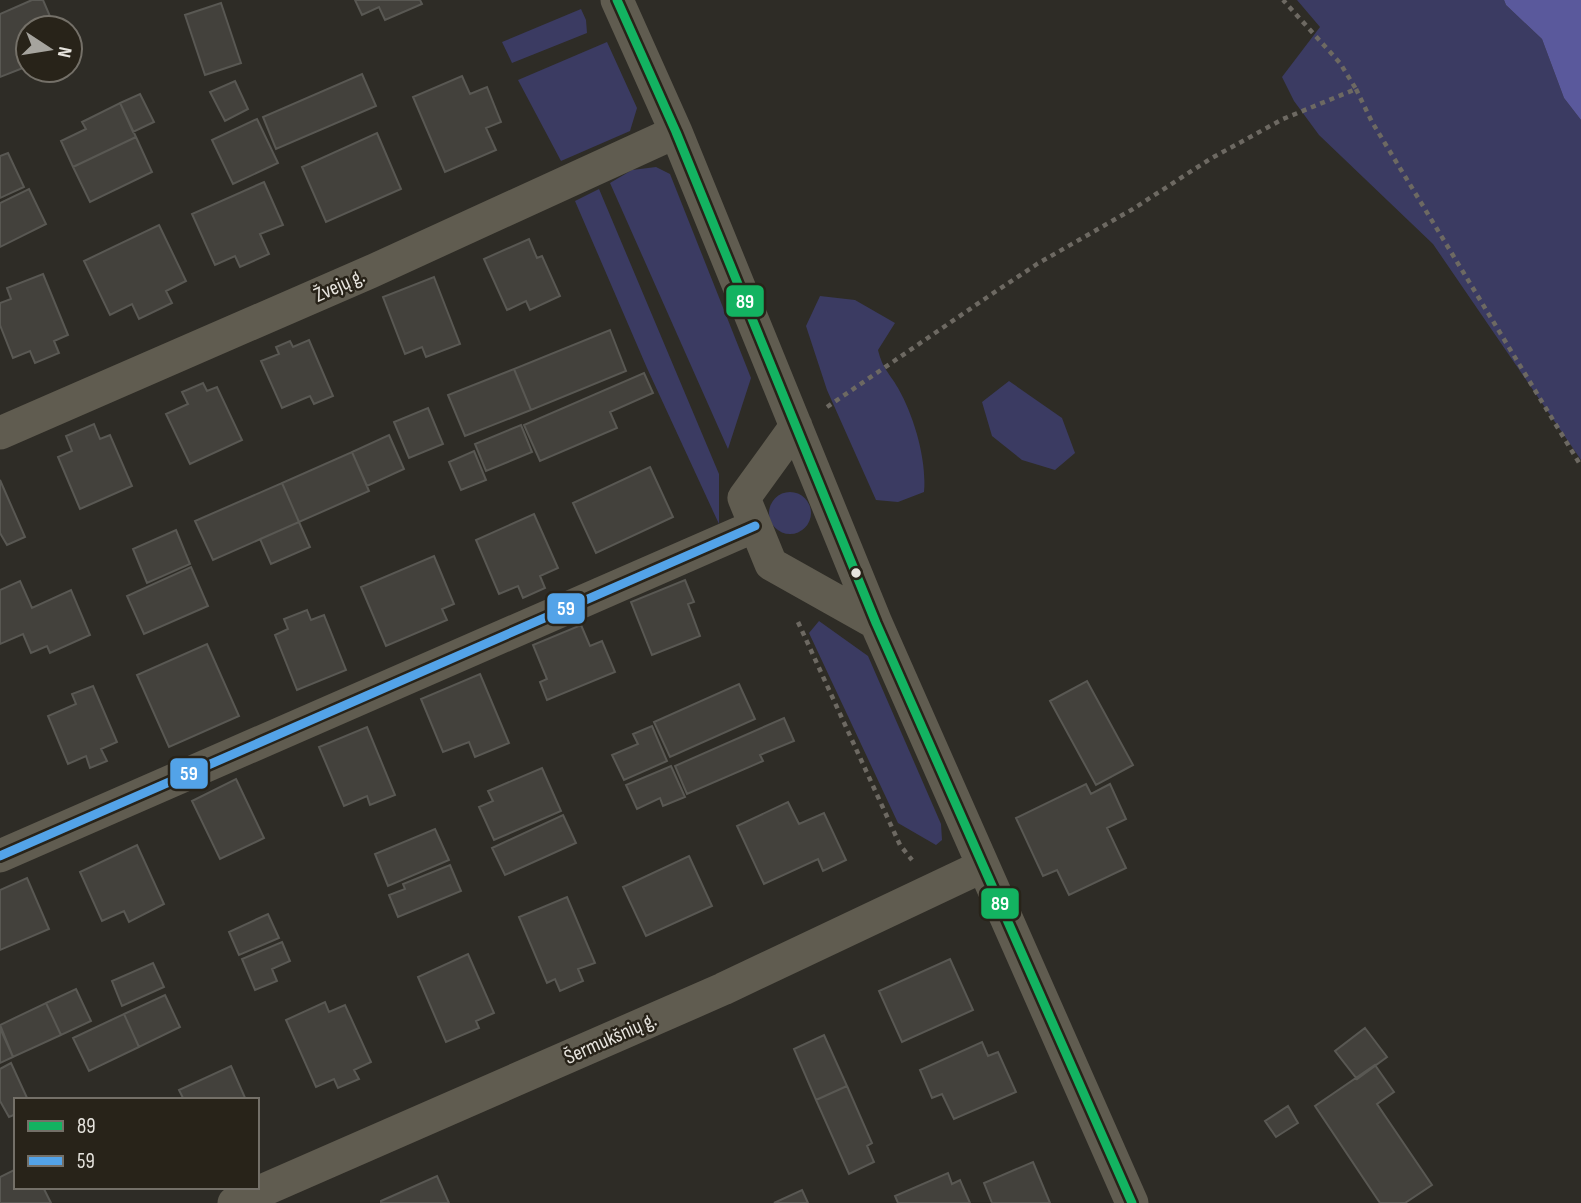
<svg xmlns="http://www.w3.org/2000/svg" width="1581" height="1203" viewBox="0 0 1581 1203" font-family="'Sofia Sans Condensed',sans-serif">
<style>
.green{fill:#3b3b62}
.water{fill:#5a599c}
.building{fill:#43413c;stroke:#595853;stroke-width:2}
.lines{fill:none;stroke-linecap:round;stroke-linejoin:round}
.path{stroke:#6d6962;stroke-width:4.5;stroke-dasharray:5 5;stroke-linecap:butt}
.minor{stroke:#605c50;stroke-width:33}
.bus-1-casing{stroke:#282319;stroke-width:14}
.bus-2-casing{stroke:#282319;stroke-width:14}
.bus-1{stroke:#13b361;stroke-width:9}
.bus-2{stroke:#53a3e8;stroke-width:9}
.bus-dot{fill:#e7e4de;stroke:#282319;stroke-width:2.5}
.labels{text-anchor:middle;stroke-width:5;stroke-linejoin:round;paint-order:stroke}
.street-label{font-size:21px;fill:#e7e4de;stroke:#282319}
.line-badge{stroke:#282319;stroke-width:2.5}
.badge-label{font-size:19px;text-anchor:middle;font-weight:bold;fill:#fff}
</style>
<rect width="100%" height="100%" fill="#2e2c26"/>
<path class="green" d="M1297,0h207l2,5 36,34 22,59 17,22v340l-148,-216 -114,-109 -25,-34 -12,-24 38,-50z
M581,9l5,11 1,13 -75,30 -10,-21z
M607,42l30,66 -7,23 -69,30 -43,-81z
M656,167l14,7 81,204 -23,71 -118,-266 22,-13z
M599,189l120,285v50l-72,-156 -72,-167z
M820,296l35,4 40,23 -17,27c5,20 11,22 20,38 16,28 29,72 26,104l-26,10 -22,-2 -49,-110 -21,-64z
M1009,381l53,37 13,35 -20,17 -33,-10 -30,-24 -10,-34z
M769 513a21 21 0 1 1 42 0a21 21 0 1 1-42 0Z
M819,621l49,35 73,168 1,16 -6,5 -38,-22 -89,-190z"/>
<path class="water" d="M1504,0h77v120l-17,-22 -22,-59 -36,-34z"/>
<path class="building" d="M32,0h11l12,28h-27v38l-28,11v-63z
M355,0h65l2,4 -37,16 -6,-13 -17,8z
M221,3l20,60 -36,12 -20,-60z
M362,74l14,32 -100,43 -13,-32z
M462,76l8,18 17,-7 14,35 -15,6 10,22 -51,22 -32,-75z
M235,81l13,28 -23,12 -15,-29z
M140,94l14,28 -21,10 -13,-29z
M120,103l16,34 -63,30 -12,-26 25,-12 -4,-7z
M257,119l21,44 -45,21 -21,-44z
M377,133l24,56 -75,33 -24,-55z
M136,137l16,35 -62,30 -17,-35z
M8,153l16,34 -24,11v-42z
M264,182l19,43 -23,9 9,20 -29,13 -5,-11 -20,9 -23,-51z
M29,189l17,35 -46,23v-44z
M159,225l27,56 -20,10 6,12 -33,16 -7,-15 -22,11 -26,-54z
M529,239l8,19 5,-2 18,40 -30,14 -4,-9 -19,9 -23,-51z
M43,274l25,61 -14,6 5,12 -24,10 -5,-12 -17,7 -13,-33v-22l11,-4 -4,-11z
M434,277l26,67 -34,13 -4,-10 -17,7 -22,-57z
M610,330l16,41 -95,39 -17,-41z
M309,340l24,56 -19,8 -4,-8 -28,12 -21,-47 18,-7 -3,-7 14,-6 3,6z
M514,369l17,41 -66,26 -17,-41z
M644,373l9,20 -43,19 7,16 -77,33 -16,-36z
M203,383l4,8 10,-4 25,53 -52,24 -24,-50 22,-10 -6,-12z
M428,408l15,36 -34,14 -15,-36z
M94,424l6,15 10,-4 22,51 -52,23 -22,-52 14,-6 -6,-15z
M521,425l11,27 -46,19 -11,-27z
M389,435l15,34 -37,17 -15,-34z
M474,451l12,29 -25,10 -12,-28z
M352,452l17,39 -70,31 -17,-39z
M650,467l23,50 -77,36 -23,-50z
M0,480l25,57 -18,8 -7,-12z
M282,483l17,39 -86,38 -18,-39z
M534,514l24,54 -18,8 5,12 -22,10 -5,-12 -19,8 -23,-54z
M299,522l11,25 -39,17 -11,-25z
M176,530l14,34 -43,19 -14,-34z
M434,556l20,48 -12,5 5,11 -61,26 -25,-59z
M191,567l17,39 -64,28 -17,-38z
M685,580l9,22 -6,2 12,32 -48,19 -21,-53z
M20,581l12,27 39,-18 19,45 -40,18 -3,-7 -16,7 -8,-19 -23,10v-54z
M307,610l4,10 13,-5 22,55 -49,20 -22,-55 13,-6 -4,-10z
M581,625l9,21 12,-5 13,31 -68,28 -7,-18 7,-3 -14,-34z
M207,644l32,72 -70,31 -32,-72z
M480,674l29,69 -34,14 -6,-15 -26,10 -22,-53z
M1087,681l46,84 -37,20 -46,-84z
M739,684l16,35 -85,38 -16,-35z
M93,686l24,56 -16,7 6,12 -17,7 -4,-12 -18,8 -20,-48 28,-12 -4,-10z
M784,718l10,23 -34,14 3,6 -76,33 -12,-28z
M652,726l15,35 -43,19 -12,-25 26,-11 -5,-10z
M367,727l28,68 -25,10 -3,-9 -23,10 -25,-59z
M671,766l14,31 -22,9 -3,-8 -23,11 -11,-24z
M542,768l19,43 -67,29 -15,-33 14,-6 -5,-10z
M236,779l28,59 -44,21 -28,-58z
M1086,784l5,10 19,-10 16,35 -19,9 19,40 -57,27 -12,-25 -14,6 -27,-58z
M788,802l11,22 25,-11 22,47 -23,11 -5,-12 -54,25 -27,-58z
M563,815l13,28 -71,32 -13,-27z
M435,829l14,31 -61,26 -13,-32z
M137,845l27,59 -35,18 -5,-11 -22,10 -22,-49z
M689,856l23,50 -66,30 -23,-49z
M450,865l11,26 -63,26 -9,-22 16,-6 -2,-5z
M27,878l22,51 -49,21v-60z
M567,897l28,66 -17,6 5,12 -23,10 -5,-12 -8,4 -28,-66z
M268,914l11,24 -40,17 -10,-23z
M282,942l8,19 -18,8 5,12 -22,9 -13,-31z
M468,954l26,59 -18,8 3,7 -33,14 -28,-65z
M950,959l23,51 -71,32 -23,-51z
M153,963l11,24 -42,19 -10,-25z
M76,989l15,32 -30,14 -15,-32z
M165,995l15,32 -41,20 -15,-33z
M325,1002l4,10 16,-7 26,57 -17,8 5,9 -21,9 -4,-9 -18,8 -30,-67z
M46,1003l15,32 -48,22 -13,-32z
M124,1014l15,33 -50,24 -16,-33z
M0,1028l13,29 -13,6z
M1365,1028l22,29 -30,22 -22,-28z
M824,1035l23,51 -31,14 -22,-51z
M982,1042l6,14 10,-4 18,40 -62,27 -12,-25 -10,4 -12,-28z
M11,1063l17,37h-12v14l-7,3 -9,-16v-32z
M1375,1065l19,27 -17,12 55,81 -27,18h-25l-65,-97z
M231,1066l15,34h-62l-5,-10z
M847,1086l25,57 -5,3 7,16 -25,12 -33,-74z
M1288,1106l10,17 -22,14 -11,-16z
M1033,1162l17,41h-58l-8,-20z
M16,1169v18h27l8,16h-51v-26z
M948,1173l4,11 8,-4 10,23h-72l-3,-7z
M437,1176l12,27h-68v-2z
M802,1190l6,13h-34z"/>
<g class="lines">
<path class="path" d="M1356,89l16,33 209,344
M827,407l159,-109 51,-34 96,-55 77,-50 73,-40 73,-30 -16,-26 -57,-63
M798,622l102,223 12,15"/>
<path class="minor" d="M617,0l59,132 200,491 256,580
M796,426l-52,72 27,66 105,59
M0,433l370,-161 306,-140
M0,856l755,-330
M234,1203l489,-214 260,-123"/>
<defs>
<path id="bus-1" d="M617,0l59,132 200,491 256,580"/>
<path id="bus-2" d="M0,856l755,-330"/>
</defs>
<use href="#bus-1" class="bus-1-casing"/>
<use href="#bus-2" class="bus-2-casing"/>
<use href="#bus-1" class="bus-1"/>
<use href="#bus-2" class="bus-2"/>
</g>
<circle class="bus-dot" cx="856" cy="573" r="6"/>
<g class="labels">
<g class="street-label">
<text transform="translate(339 285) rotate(-24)" y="7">Žvejų g.</text>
<text transform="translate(610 1038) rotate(-24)" y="7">Šermukšnių g.</text>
</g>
</g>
<g class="line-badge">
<rect x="725" y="284" width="40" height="34" rx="7" fill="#13b361"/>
<rect x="546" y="592" width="40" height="33" rx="7" fill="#53a3e8"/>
<rect x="169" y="757" width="40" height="33" rx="7" fill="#53a3e8"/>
<rect x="980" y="887" width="40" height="33" rx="7" fill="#13b361"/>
</g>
<g class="badge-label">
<text x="745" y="308">89</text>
<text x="566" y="615">59</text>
<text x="189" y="780">59</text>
<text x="1000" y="910">89</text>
</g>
<rect x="14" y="1098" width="245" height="91" fill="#282319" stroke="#747068" stroke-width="2"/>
<rect x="28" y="1121" width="35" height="10" fill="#13b361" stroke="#747068" stroke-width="2"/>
<text x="77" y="1133" font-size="21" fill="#e7e4de">89</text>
<rect x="28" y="1156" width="35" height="10" fill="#53a3e8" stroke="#747068" stroke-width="2"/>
<text x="77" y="1168" font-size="21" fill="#e7e4de">59</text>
<g transform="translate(49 49) rotate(102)"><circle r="33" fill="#282319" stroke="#747068" stroke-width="2"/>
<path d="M0-5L12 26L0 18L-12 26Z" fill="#a6a49e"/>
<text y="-10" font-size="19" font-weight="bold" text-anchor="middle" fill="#e7e4de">N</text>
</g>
</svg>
